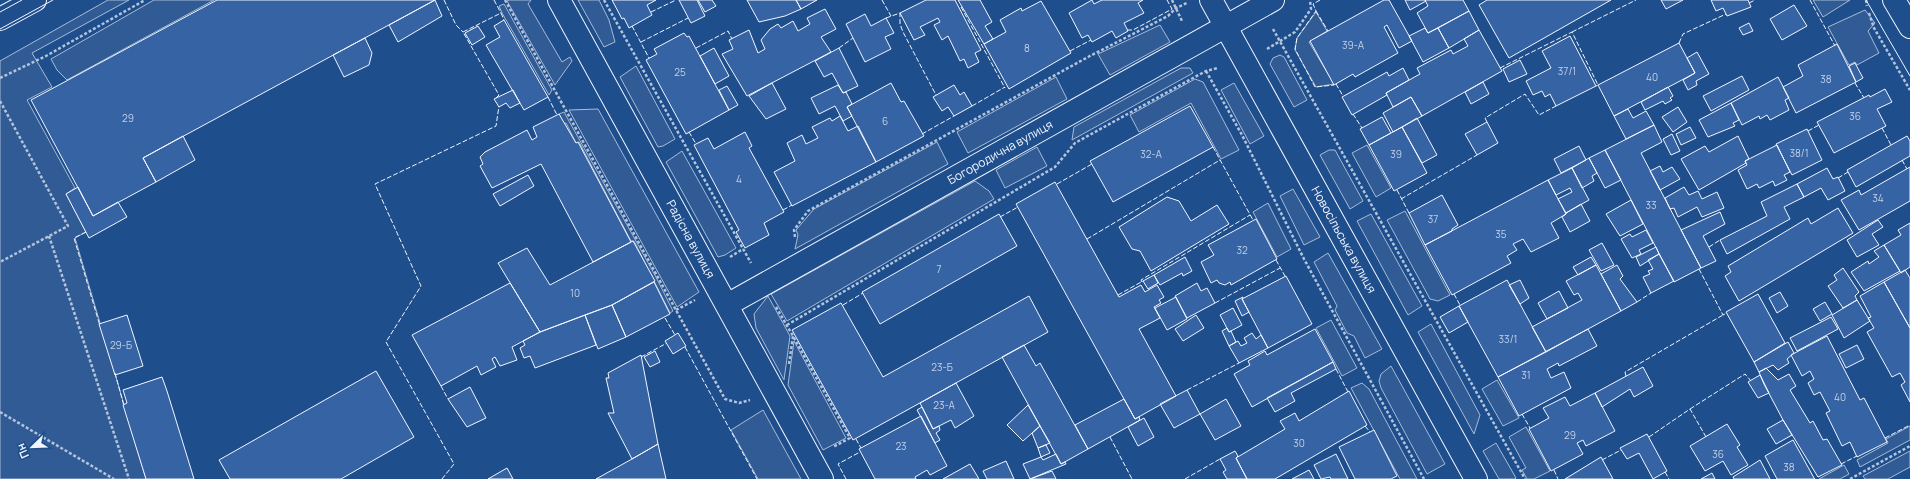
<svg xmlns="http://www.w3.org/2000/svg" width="1910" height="479" viewBox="0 0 1910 479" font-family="Manrope,sans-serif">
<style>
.built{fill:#305b95;stroke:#a8bbd7}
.building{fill:#3563a3;stroke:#f2f6ff}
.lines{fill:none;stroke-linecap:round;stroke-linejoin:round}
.minor-casing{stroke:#f2f6ff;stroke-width:24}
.path{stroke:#b3c4dc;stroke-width:2.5;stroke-dasharray:3 2;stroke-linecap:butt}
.minor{stroke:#1f4e8c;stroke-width:22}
.tram{stroke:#f2f6ff;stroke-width:1}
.fence{stroke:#f2f6ff;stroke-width:1;stroke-dasharray:5 2;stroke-linecap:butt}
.labels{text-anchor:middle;stroke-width:3;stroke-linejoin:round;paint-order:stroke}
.number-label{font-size:10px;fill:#c3d1e8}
.street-label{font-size:12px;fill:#f2f6ff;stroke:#1f4e8c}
</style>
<rect width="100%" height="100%" fill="#1f4e8c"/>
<path class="built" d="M108,0h21l-97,53 20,34 -25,13 48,88 -9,6 20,38 -11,6 71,241h-146v-418z
M154,0h60l-147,80 -10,-10 -6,-11z
M509,0h22l-3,4 34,58 8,-5 2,4 -17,24 -48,-84z
M578,0h21l10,20 6,22 -11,5z
M1813,0h37l-27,17z
M504,4l48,86 -3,5 -47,-82 -3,-7z
M1865,10l10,13 -7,8 11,22 -22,12 -2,-3 -6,3 -21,-38z
M1316,12l11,19 -18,11 25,42 -18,3 -21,-37 2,-12z
M1160,25l10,17 -60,33 -12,-21z
M1280,55l4,2 23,43 -13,7 -24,-43 3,-6z
M636,66l39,73 -12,7 -5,1 -38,-70z
M1181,68h9l3,5 -121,67 2,-13z
M1056,77l11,22 -99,54 -11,-21z
M1195,79l8,3 36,68 -18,9 -30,-56 -52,29 -9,-17z
M1234,83l30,53 -14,8 -29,-54z
M598,109l101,183 -22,15 -108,-197z
M564,112l92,165 17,34 -3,2 -36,-72h-3l-52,-99 -3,1 -10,-20 -2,1 -5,-10z
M937,142l11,22 -153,85 3,-14 -2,-5 18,-21z
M1367,145l24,43 -15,9 -24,-44z
M1037,147l10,19 -42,22 -9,-18z
M1329,150h6l28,51 -13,8 -30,-54z
M682,151l54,97 -11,7 -7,2 -52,-95z
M975,181l14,10 5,8 -207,122 -16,-27z
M1293,189l27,48 -16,8 -24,-49z
M1268,203l23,46 -14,8 -24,-45z
M1405,211l45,84 -12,6 -8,-2 -43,-79z
M1371,214l51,92 -14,9 -51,-94z
M1328,253l54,96 -17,9 -11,-22 -7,-3 -12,-23 2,-4 -23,-44z
M768,296l22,40 -6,44 -28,-52 -2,-14z
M1331,320l26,48 -15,8 -26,-48z
M1431,324l49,91 -6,19 -56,-102z
M794,341l52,97 -23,12 -35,-65z
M1391,366l54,98 -18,10 -46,-86 -2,-7 2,-7z
M1497,380l22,38 -16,8 -21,-37z
M1362,383l7,6 48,90h-17l-49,-91z
M763,410l38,69h-43l-27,-49z
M1910,426v14l-50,27 -3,-7 31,-17 -2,-4z
M1526,427l24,44 -16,8h-7l-5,-9 4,-2 -17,-31z
M1496,443l20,35 -1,1h-16l-16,-28z
M1910,451v16l-22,12h-23l-2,-3z
M1844,465l5,9 -9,5h-21z"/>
<path class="building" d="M217,0h218l-292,158 13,24 -63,34 -62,-116z
M435,0l7,16 -44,26 -9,-17z
M612,0h44l-9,5 5,10 -23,13 -5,-10 -2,1z
M679,0h18l8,16 -14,7z
M698,0h14l4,6 -11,6z
M747,0h49l5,9 -16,7 -26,6z
M796,0h21l-16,9z
M926,0h29l26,50 -6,3 4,9 -11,6 -4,-9 -4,2 -12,-25 -6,4 -8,-15 6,-3 -2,-4 -18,9 5,8 -11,5 -14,-27z
M958,0h22l12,22 -7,4 8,13 -9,5z
M1092,0l2,4 8,-4h41l-5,3 6,10 -20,10 4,8 -12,7 -4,-7 -20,11 -4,-7 -6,3 -13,-25z
M1384,0h5l23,41 -13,7 -12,-23 -3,2 14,26 -43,24 -2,-3 -19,11 -24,-44z
M1405,0h20l1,1 -16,9z
M1425,0h38l6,11 -41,22 -11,-20 11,-7z
M1487,0h124l-102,58 -30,-53z
M1661,0h22l-17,9z
M1711,0h37l3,7 -24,9 -4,-8 -7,3z
M1041,1l30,52 -62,36 -25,-45 22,-12 -6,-12 21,-12 1,3z
M1794,5l13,21 -25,14 -12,-21z
M825,9l11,20 -15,8 10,15 -84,44 -25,-42 11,-5 -4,-9 20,-10 9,23 7,-4 -4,-9 9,-11 8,-5 3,4 12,-7 5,10 12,-7 -3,-6z
M1469,11l10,19 -30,18 -11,-20z
M865,14l6,12 15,-8 8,15 -9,4 6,12 -26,13 -19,-38z
M504,20l44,77 -24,13 -38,-65 14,-8 -6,-11z
M1749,23l4,8 -10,4 -4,-7z
M478,26l7,11 -13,8 -7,-12z
M1425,28l3,5 10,-5 11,20 -26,14 -14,-26z
M1479,30l23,41 -80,45 -11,-19 -18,10 -7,-14 34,-19 -3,-6 34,-18 2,4 15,-8 -4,-7z
M684,33l3,4 2,-1 40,74 -43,24 -40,-74 11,-6 -3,-5z
M1570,36l26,50 -40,20 -6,-12 -5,3 -3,-6 -9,4 -7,-14 25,-13 -9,-17z
M365,38l7,15 -3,12 -25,12 -11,-22z
M1679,43l16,30 -81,43 -16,-31z
M1837,44l19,38 -60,31 -13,-26 20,-11 -5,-11z
M714,48l15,28 -14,8 -15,-28z
M839,48l19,38 -15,7 -11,-20 -8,4 -9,-16z
M1697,52l12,22 -13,7 1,4 -9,5 -5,-10 12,-7 -8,-15z
M1520,60l7,14 -18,8 -6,-13z
M1855,63l8,15 -7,4 -7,-16z
M1403,68l6,12 -23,13 1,2 -35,20 -10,-18 45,-25 2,4z
M1742,76l7,14 -38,21 -8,-15z
M1778,77l11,21 -4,2 4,10 -19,10 -3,-5 -7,4 -1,-3 -17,9 -11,-22z
M1483,82l6,12 -18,10 -6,-12z
M772,83l14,26 -20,10 -17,-23z
M891,83l10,19 3,-1 20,35 -48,26 -29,-55z
M838,85l5,8 3,-1 6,12 -5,3 5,9 -9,5 -8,-15 -16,8 -8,-16z
M954,85l6,10 4,-3 8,14 -18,10 -6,-9 -6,4 -9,-14z
M727,86l11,19 -9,5 -10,-20z
M1668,87l5,9 -3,2 2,2 -7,4 -2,-3 -18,9 -4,-8z
M1885,89l7,13 -15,7 9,17 -52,27 -17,-31 52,-27 1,2z
M513,90l7,13 -10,5 -4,-5 -7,4 -5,-8z
M1411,97l11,19 -29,16 -10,-19z
M1731,103l8,17 -6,3 2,3 -27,11 -9,-17z
M1190,106l23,41 -100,55 -23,-41z
M1678,107l9,15 -14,10 -11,-15z
M1628,109l5,9 13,-7 8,14 -28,14 -12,-23z
M559,114l17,29 2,-1 53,100 -38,20 -52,-98 -49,24 -12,-22 3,-2 -3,-7 5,-5 42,-22 5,10 5,-3 -4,-10z
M840,116l8,15 10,-5 18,36 -84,44 -18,-34 21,-11 -8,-18 15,-8 4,9 12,-6 -6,-11 18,-9 2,3z
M1382,117l9,16 -22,12 -9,-16z
M1417,118l20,37 -15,8 -20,-36z
M1487,122l11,21 -21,12 -12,-21z
M1654,125l8,17 -21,11 60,115 -27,14 -69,-132z
M1402,127l25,46 -33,18 -25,-46z
M1690,127l6,11 -15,7 -5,-11z
M1807,129l15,31 -30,15 -16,-31z
M745,132l7,14 -3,2 35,64 -20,11 5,12 -24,13 -9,-16 3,-2 -45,-85 14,-7 6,11z
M1672,134l8,17 -9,4 -8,-16z
M183,136l12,24 -39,22 -13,-24z
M1738,136l11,23 -4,2 1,2 -47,27 -18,-31 24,-13 4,6z
M1907,136l3,5v15l-54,31 -9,-17z
M1777,145l13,27 -6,3 3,5 -12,6 -2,-5 -14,7 -2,-4 -10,5 -9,-19 9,-5 -2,-4z
M1579,146l7,14 -25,13 -7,-14z
M1605,150l16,30 -16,8 -16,-30z
M1589,158l8,15 -5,3 2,5 -12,7 -10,-20z
M1660,166l3,6 9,-5 8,12 -20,11 -10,-19z
M1910,167v34l-51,29 -18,-30 18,-10 2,5z
M1572,168l17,32 -23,13 -8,-14 14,-7 -2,-4 -14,7 -8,-15z
M1827,168l6,11 5,-2 7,14 -17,9 -7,-12 -17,9 -7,-13z
M528,175l6,11 -34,20 -7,-12z
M1548,180l18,34 -15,9 8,15 -28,14 -8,-13 -10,5 4,6 -10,6 4,7 -59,32 -27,-50z
M1055,182l64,115 22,-12 4,7 12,-7 7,12 -5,3 2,3 -7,4 6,11 -21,11 37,67 -41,23 -119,-215z
M1797,184l7,13 -20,10 6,12 -63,35 -7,-14 47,-24 -6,-14z
M78,187l15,29 25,-14 9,15 -38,21 -23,-44z
M1684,187l5,8 9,-4 4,8 15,-7 7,16 -22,9 -5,-10 -19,10 -4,-9 -4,1 -5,-11z
M1442,195l16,30 -6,4v2l-27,14 -16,-32z
M1167,197l12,4 12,20 26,-16 12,19 -78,47 -11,-20 -8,-2 -13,-22z
M1631,200l12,24 -23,12 -14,-22z
M1581,204l9,17 -20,11 -8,-15 4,-3v-1z
M1838,208l15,25 -114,68 -14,-25 6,-4 -3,-6 80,-48 3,6z
M1720,212l5,12 -22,12 13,25 -15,7 -20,-38z
M999,214l18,32 -137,78 -18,-32z
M1256,219l21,40 -46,26 -1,-3 -5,3 -6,-2 -2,-3 -6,3 -10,-21 13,-7 -6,-10z
M1878,220l5,7 -11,7 7,11 -22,12 -10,-17z
M1910,223v44l-9,6 -17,-28 17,-10 -3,-5z
M1646,230l7,13 -14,7 2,4 -9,4 -11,-19 9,-5 2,3z
M633,241l22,40 -43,24 -72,27 -42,-69 29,-15 23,37z
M1602,243l12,22 -13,6 -12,-21z
M1884,245l16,26 -36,20 -13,-19 17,-11 1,3 10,-7 -5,-6z
M1656,247l3,7 -19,12 -4,-9z
M1659,254l15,27 -23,12 -8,-16 7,-3 -2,-3 5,-2 -5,-9z
M1185,257l7,14 -9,5 -1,-3 -22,12 -6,-10z
M1591,257l5,8 -18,10 -5,-8z
M1596,265l25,46 -75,41 -14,-25 50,-27 -4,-7 -4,2 -8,-14z
M1617,265l6,11 -3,3 17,23 -16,9 -20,-37z
M1843,268l16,24 -4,4 2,4 -14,8 -15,-22 9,-6 -3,-5z
M1905,270l5,8v50l-26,-46z
M1154,275l4,8 -10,6 -5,-8z
M1286,276l26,48 -44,24 -26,-49z
M1507,280l39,72 -48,25 -39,-71z
M1520,280l9,18 -9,6 -11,-19z
M654,282l16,32 -44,23 -14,-32z
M1884,282l26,46v74l-9,-17 4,-3 -5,-9 -8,4 -25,-45 7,-4 -6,-10 3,-1 -11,-21z
M510,283l30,49 -28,15 5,13 -17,6 -5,-9 -3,2 4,8 -15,8 -4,-9 -36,20 -29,-51z
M1197,283l4,8 6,-3 8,15 -28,15 -12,-22z
M1559,291l9,17 -21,11 -9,-16z
M1780,292l8,14 -11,7 -8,-15z
M1758,294l27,49 -31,19 -28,-50z
M1029,296l19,36 -195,108 -61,-110 49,-27 42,74z
M1176,297l11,22 -20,11 -12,-22z
M1243,297l-1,2 7,13 -7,4 -7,-15z
M1857,300l13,21 -26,17 -12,-23z
M1825,302l7,12 -12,7 -7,-12z
M612,305l14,32 -28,12 -13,-34z
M1459,306l9,16 -19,11 -9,-16z
M1233,308l9,17 -13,7 -9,-17z
M127,315l16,51 -28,9 -16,-51z
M585,315l11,30 -61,23 -5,-12 -6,2 -4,-10 5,-3 -2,-4 17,-9z
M1196,315l8,13 -21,13 -8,-12z
M1831,317l7,12 -41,22 -7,-13z
M1227,328l2,4 2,-1 5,11 -7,4 -7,-15z
M1315,329l18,33 -81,45 -18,-33 16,-9 -2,-4 17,-10 2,4z
M1588,329l9,17 -38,20 -1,-3 -11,6 4,9 13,-6 7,16 -52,28 -21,-39z
M678,333l8,13 -13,8 -8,-13z
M1252,333l4,6 5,-4 7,13 -29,15 -10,-17 9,-5 3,5 6,-3 -3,-5z
M1827,336l33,64 4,-2 23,44 -30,15 -7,-15 -8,4 -16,-33 4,-2 -10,-19 -6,3 -6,-12 6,-4 -4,-8 -8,5 -11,-21z
M1788,342l6,11 -7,6 2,4 -11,7 -5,-5 -14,7 -5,-10z
M1024,345l12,21 4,-3 48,86 -27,15 -59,-107z
M1857,345l7,14 -18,9 -7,-14z
M655,351l5,11 -10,5 -6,-10z
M641,355l17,89 -26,15 -24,-46h6l-8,-35h3l-1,-5z
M1333,362l3,7 -45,24 4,8 -20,11 -8,-14z
M1643,367l10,19 -19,11 -4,-8 -28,18 -7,-14z
M1766,368l12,12 11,-6 7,12 -6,4 20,33 3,-2 10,19 4,-1 15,26 -24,12 -35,-57 -19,-36 -5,-12z
M376,371l38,66 -73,42h-111l-11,-19z
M1760,375l9,18 -11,5 -10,-16z
M162,377l5,14 27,88h-48l-23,-74 4,-2 -4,-13z
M956,383l18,33 -19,12 -4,-8 -18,9 -13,-26z
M470,387l16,31 -19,9 -19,-28z
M1187,390l13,24 -26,14 -14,-24z
M1349,391l18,34 -92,54h-28l-11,-21 49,-29 -5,-8 15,-8 4,8z
M1595,393l20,38 -29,15 -3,-6 -6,3 6,11 -32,17 -22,-42 20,-11 -6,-10 22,-11 5,9z
M1124,399l11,20 4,-2 1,3 -52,29 -13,-24z
M1226,399l15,27 -26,14 -15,-26z
M1028,405l12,21 -17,15 -16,-16z
M922,407l11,22 6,-3 1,4 -4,3 4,7 -5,3 -18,-33z
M921,416l26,50 -17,9 -3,-5 -12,7 1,2h-41l-16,-30z
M1144,418l10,19 -16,9 -10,-19z
M1783,420l9,15 -16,9 -9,-15z
M1727,424l13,21 -3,2 11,18 -17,10 -8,-14 -18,10 -15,-25z
M1040,426l10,17 -12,5 -6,-15z
M1374,430l23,46 -6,3h-36l-16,-32z
M1647,434l20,37 -14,8 -14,-26 -12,6 -7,-11z
M1793,440l21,38 1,1h-38l-12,-23z
M658,444l8,35h-70l36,-20z
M1046,445l4,8 -9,4 -3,-9z
M1235,451l3,5 -2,2 11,21h-20l-4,-7 3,-2 -6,-11z
M1056,454l5,10 4,-2 1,2 -36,15 -7,-15 18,-7 2,3z
M1336,454l12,25h-17l-1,-2 -9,2 -7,-14z
M1601,457l12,22h-48z
M1760,460l10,19h-36l-1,-2z
M1006,461l8,18h-27l-4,-8z
M970,464l9,15h-36z
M507,468l6,11h-25z
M1309,470l5,9h-22z
M1052,471l4,8h-26z
M1712,473l3,6h-14z"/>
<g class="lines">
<defs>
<g id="minor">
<path id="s1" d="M559,0l263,479"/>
<path id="s2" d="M1211,0l265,479"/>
<path d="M1894,0l16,27"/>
<path d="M0,19l35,-19"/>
<path id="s3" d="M727,305l546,-305"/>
</g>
</defs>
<use href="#minor" class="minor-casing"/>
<path class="path" d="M505,0l220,399 14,4 11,-3
M604,0l147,263
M1172,0l10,21
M1866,0l1,6
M1869,13l5,15 36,62
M1273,29l252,450
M1267,49l28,-17 16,-23 -1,-9
M1206,71l36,64 62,124 120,220
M0,78l46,-22 99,-56
M0,101l68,125 -68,36
M49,236l80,243
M795,237l-1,-7 14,-19 280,-154 80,-41 8,-8 11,-5
M730,257l13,-8
M776,307l17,29
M676,310l19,-10
M787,325l268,-158 20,-24 118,-65 13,-7 12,-3
M789,364l4,-28 57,102 -17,9
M0,412l114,67
M1850,479l60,-33"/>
<use href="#minor" class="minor"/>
<path class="tram" d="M1866,0l44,76
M0,12l22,-12
M0,29l53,-29"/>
<path class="fence" d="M444,0l12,25 7,7
M494,0l7,13
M882,0l9,16
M1320,0l-7,4 3,7 -19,27 -2,11 20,38 19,-2
M1810,0l25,46
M1749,3l6,-3
M961,7l44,81
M1316,11l12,20
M651,12l25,-12
M886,18l14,-5v11l3,8 33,63
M632,26l17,32
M1127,30h6l39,-21 -5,-9
M1572,32l64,-32
M641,42l47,-24
M1679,43l4,-9 43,-20
M696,48l32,-17 4,8
M839,48l14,-10
M1070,51l21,-11
M1500,68l72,-36 26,53 -2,1
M1855,83l9,15
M1336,84l7,12
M548,97l9,18
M496,98l3,-3 -36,-63 38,-19 3,7
M972,106l33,-19
M1353,114l9,14
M1487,122l-2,-4 40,-24 14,21 17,-9
M1882,128l9,17
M1808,131l11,-6
M689,132l7,12
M922,134l32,-18
M1213,147l40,73
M1902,160l5,9
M1838,178l10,-6
M1057,184l35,-20
M1397,190l12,23
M1401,199l76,-44
M783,210l9,-5
M1000,217l18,-10
M86,232l-12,6 26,88
M1087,239l133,-79
M1709,247l11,-7
M1276,260l9,16
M1699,269l24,46 4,-2
M1142,282l-1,-2 109,-65
M1454,294l6,11
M1118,295l25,-14
M1637,302l14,-9
M1215,303l65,-35
M843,305l20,-12
M665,318l10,17
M685,347l72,132
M641,357l26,-14
M1336,369l12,23
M115,373l9,33
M1626,376l-1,-4 98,-57
M441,386l7,13
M1187,390l52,-27
M1690,409l55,-35 6,7
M1522,414l8,14
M1365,426l5,6
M1110,437l22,42
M1649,437l41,-28 16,28
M1885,438l25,-13
M856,439l5,9
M1602,460l19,-10
M1841,464l16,-8
M1554,470l4,9
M1665,472l4,7
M442,479l12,-15 -68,-122 35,-56 -46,-102 121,-58 3,-20
M846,479l-8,-15 22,-12
M1185,479l35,-20"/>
</g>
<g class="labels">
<g class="number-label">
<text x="1353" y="49">39-А</text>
<text x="1027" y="52">8</text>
<text x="1567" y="75">37/1</text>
<text x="680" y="76">25</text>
<text x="1652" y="81">40</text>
<text x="1826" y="83">38</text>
<text x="1855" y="120">36</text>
<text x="128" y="122">29</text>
<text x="885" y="125">6</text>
<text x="1799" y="157">38/1</text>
<text x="1151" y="158">32-А</text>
<text x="1396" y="158">39</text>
<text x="739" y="183">4</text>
<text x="1878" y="202">34</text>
<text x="1651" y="209">33</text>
<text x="1433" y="223">37</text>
<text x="1501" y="238">35</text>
<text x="1242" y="254">32</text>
<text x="939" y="273">7</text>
<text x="575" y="297">10</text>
<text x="1508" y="343">33/1</text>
<text x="121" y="349">29-Б</text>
<text x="942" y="371">23-Б</text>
<text x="1526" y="379">31</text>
<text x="1840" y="401">40</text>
<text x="944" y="409">23-А</text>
<text x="1570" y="439">29</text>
<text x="1299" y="447">30</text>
<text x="901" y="450">23</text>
<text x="1718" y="458">36</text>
<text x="1789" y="471">38</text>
</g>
<g class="street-label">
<text dy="4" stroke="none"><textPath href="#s3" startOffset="313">Богородична вулиця</textPath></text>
<text dy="4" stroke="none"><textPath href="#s1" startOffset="273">Радісна вулиця</textPath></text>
<text dy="4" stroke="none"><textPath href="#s2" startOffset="274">Новосільська вулиця</textPath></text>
</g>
</g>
<g transform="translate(32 447) rotate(247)" stroke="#1f4e8c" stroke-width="3" paint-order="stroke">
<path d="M0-3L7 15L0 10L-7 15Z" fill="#f2f6ff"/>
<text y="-6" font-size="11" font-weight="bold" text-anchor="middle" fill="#f2f6ff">Пн</text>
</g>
</svg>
